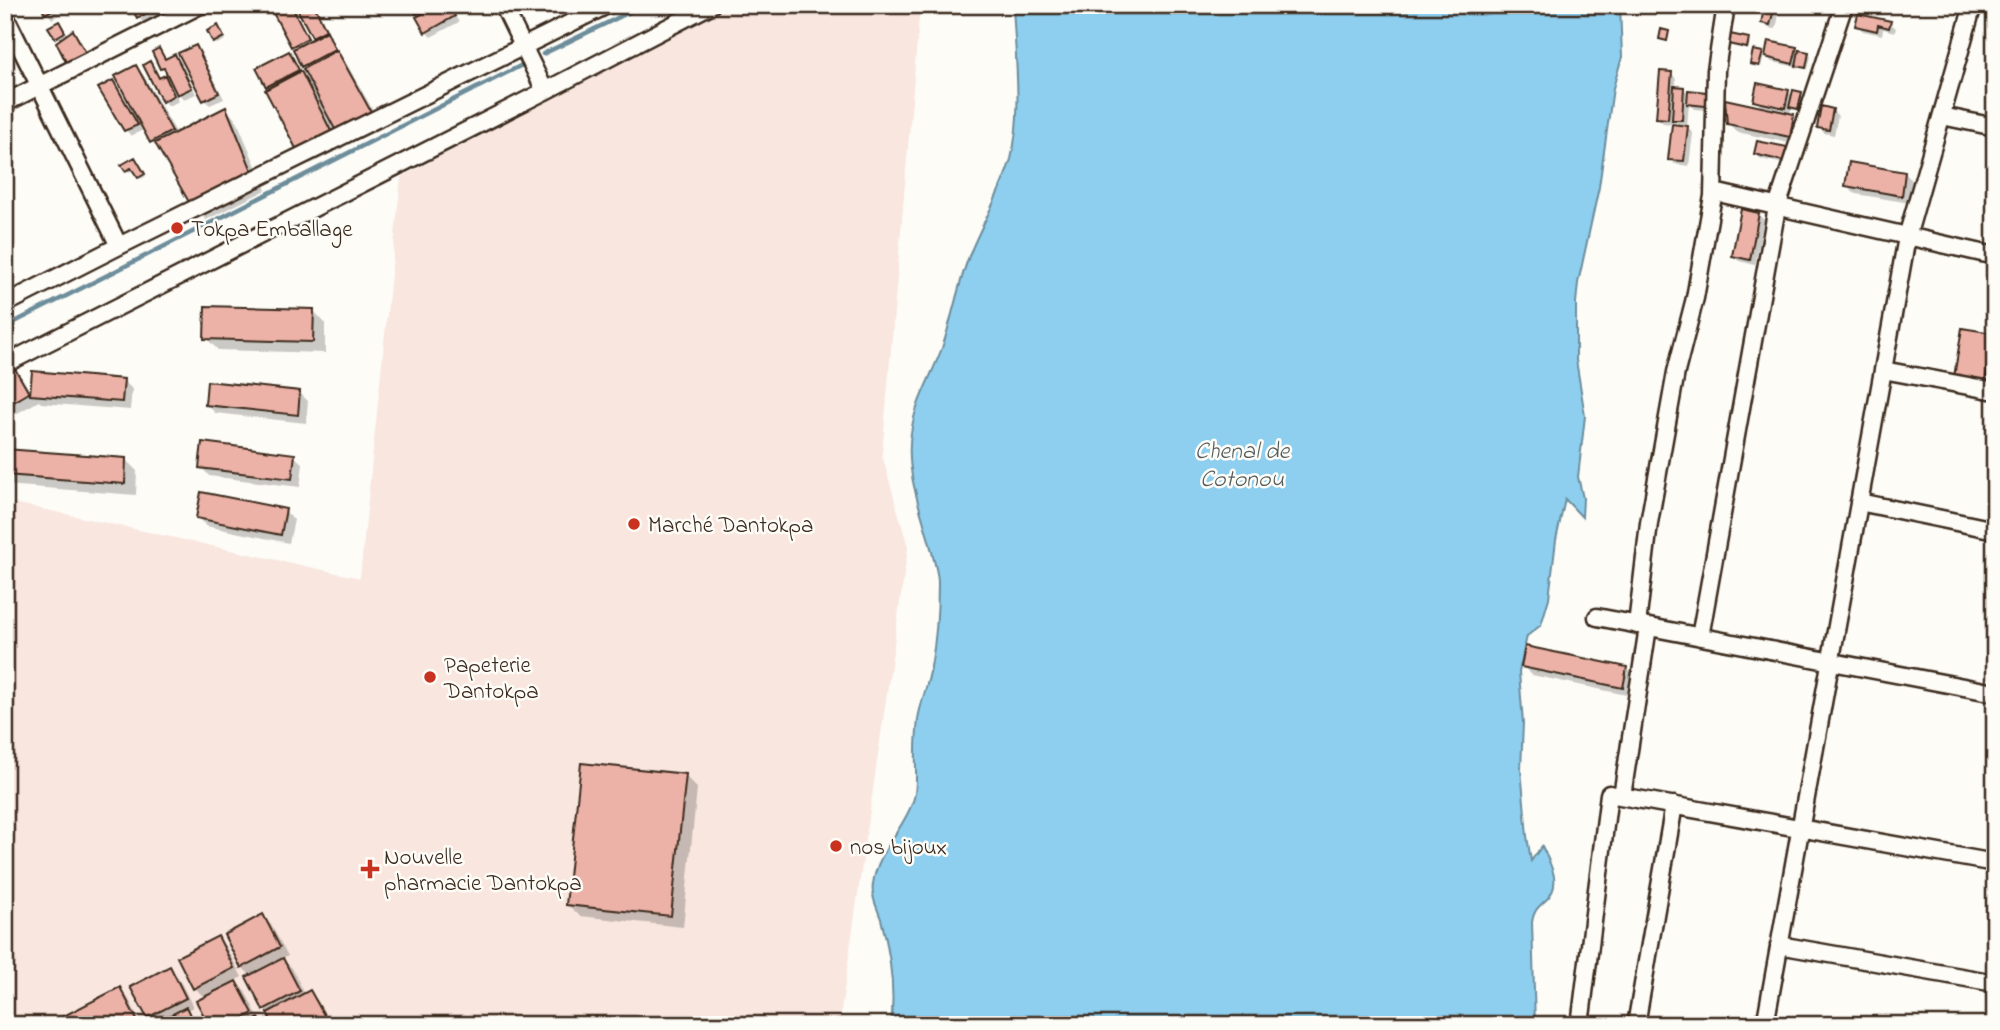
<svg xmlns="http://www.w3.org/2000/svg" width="2000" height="1030" viewBox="0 0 2000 1030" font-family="'Indie Flower',sans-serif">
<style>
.built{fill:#f8e6df}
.water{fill:#8ecfef;stroke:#6d8d9b;stroke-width:2}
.shadow{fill:#0003}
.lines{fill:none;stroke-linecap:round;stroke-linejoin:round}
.stream{stroke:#6d8d9b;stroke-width:4.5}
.building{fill:#ecb2a7;stroke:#3b2a1e;stroke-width:2}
.minor-casing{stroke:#3b2a1e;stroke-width:21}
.minor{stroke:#fdfcf7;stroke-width:16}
.poi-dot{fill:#c8321e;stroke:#fdfcf7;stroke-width:2.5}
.labels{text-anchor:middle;stroke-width:5;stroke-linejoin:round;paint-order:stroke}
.poi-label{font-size:23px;fill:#3b2a1e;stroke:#fdfcf7;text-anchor:start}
.water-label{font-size:24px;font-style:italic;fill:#545c5d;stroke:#fdfcf7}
</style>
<rect width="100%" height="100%" fill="#fdfcf7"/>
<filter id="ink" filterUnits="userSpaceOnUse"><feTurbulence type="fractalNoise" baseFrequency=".0143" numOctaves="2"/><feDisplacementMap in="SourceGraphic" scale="14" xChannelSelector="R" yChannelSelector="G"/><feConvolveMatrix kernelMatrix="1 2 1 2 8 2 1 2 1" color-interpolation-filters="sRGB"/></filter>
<g filter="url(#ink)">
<path class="built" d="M726,5h194l-38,450 26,92 -69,478h-834v-87l7,-4 -7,-13v-420l355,77 41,-401z"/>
<path class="water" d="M1013,5h607l2,52 -9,31 -14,99 -21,96 -2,20v57l9,56 -7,61 5,21 -1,19 -17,-18 -9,41 -7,58 -8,27 -14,11 -8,36 4,51 -2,46 6,67 4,25 11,-15c7,16 21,37 5,53 -9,8 -13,11 -15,23l3,103h-644c4,-34 -1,-73 -10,-106 -4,-12 -10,-22 -8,-35 4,-33 33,-57 41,-86 4,-15 1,-32 2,-47 0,-11 1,-22 2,-32 3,-18 10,-34 13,-52 5,-27 7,-56 7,-84 0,-11 -4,-21 -6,-31 -10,-41 -29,-82 -20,-125 5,-28 20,-52 30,-79 11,-32 16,-65 29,-97 13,-31 30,-59 40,-92 12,-46 4,-106 2,-154z"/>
<path class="shadow" d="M42,5h35l-25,14z
M139,5h29l2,5 -26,13 -6,-6z
M271,5h21l19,37 5,-3 -19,-34h19l23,50 6,6 38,67 -34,16 -8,-8 -6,-11 -3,1 11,22 -33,16 -9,-9 -31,-66 -3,-3 22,-33 5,5 8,17 11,10 -11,-19 -6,-17z
M413,5h40l5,8 -3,3 4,6 -28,15 -5,-5 -5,-15z
M1767,5h14l-5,24 -8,-1 -5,-6z
M59,23l8,14 6,-5 5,6 12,21 -21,4 -8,-22 -11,-13z
M1890,23l6,5 -1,4 -12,-3 -1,6 -19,-4 -6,-6z
M220,30l5,10 -8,4 -2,-2z
M1748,40l2,2 -2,8 -16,-4 -2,-2z
M196,47l5,5 23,47 -14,6 -6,-5z
M1796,49l15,7 -3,13 -36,-7 -5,-5z
M159,51l7,9 9,-4 6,6 15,32 -12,5 -11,-10 6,12 -10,5 -5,-5 -14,-38 6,6 4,10 4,-2 11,11 -8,-14 -5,-6z
M1762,53l2,3 -3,11 -7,-1 -2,-3z
M136,67l8,9 33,58 49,-25 11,12 29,69 -60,30 -12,-12 -33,-57 -9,-9 -7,-13 -14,7 -5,-6 -25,-42 12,-6 6,6 12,22 3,-1z
M1671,73l5,6v9l8,1 3,3 27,3 5,16 -25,-2 -5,-6 -2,24 6,6 -4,33 -14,-2 -5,-5 11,-32 -8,-8v5l-10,-1 -5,-6z
M1788,92l5,4 8,-2 2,2 -3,15 -9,-2 -1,6 4,1 8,8 -4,21 -61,-13 -9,-9 36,-14 -9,-8z
M1832,110l6,6 -4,19 -10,-2 -5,-6z
M1786,149l5,6 -2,10 -28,-6 -5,-5z
M137,161l9,15 -5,3 -7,-9 -5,2 -3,-2z
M1905,173l8,9 -3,21 -54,-9 -9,-8z
M1758,214l6,6 -9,45 -16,-4 -6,-5z
M314,311l11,12v30l-107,-3 -12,-12z
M1992,335l3,2 -1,53 -30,-5z
M14,369l8,9 10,16 91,-14 9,9 -2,21 -89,-7 -2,-2 -34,19v-46z
M299,392l9,9 -2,22 -91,-10 -8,-9z
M5,451l121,9 11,11 -1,24 -131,-10z
M294,456l9,8 -3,23 -91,-11 -8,-9z
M285,511l9,9 -5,23 -83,-17 -9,-9z
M1523,667l103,2 9,8 -4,19 -99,-21z
M685,776l12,12 -14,139 -103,-11 -12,-11z
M263,917l8,8 17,31 -6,3 10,9 13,27 4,-3 9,9 13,24h-55l-11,-16 -14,-33 -9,-9z
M217,938l9,9 16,30 -8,4 11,10 15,30 4,4h-54l-5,-27 -10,-10z
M170,969l8,8 15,30 -6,3 11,15h-43l-7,-8z
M120,989l8,9 14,27h-82z"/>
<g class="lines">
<path class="stream" d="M543,54l101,-49
M5,327l517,-262"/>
</g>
<path class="building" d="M40,5h22l-17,9z
M135,5h30l-28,13 -6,-11z
M269,5h22l17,33 -17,9z
M295,5h19l12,25 -14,7z
M411,5h24l-19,9z
M439,5h14l1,2 -3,2 4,7 -30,17 -9,-16z
M1765,5h10l-5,20 -9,-2z
M1858,14l33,7 -2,7 -11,-3 -1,6 -22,-5z
M59,21l6,11 -10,6 -7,-11z
M218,25l6,12 -11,6 -6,-12z
M1661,29l8,2 -2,10 -8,-2z
M73,30l13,23 -19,11 -11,-22z
M327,31l8,18 -34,18 -8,-18z
M1730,34l19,4 -2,10 -19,-4z
M1768,41l29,6 -4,17 -28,-7z
M196,45l23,48 -16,8 -25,-48z
M159,48l6,11 10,-5 17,34 -15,7 -13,-27 -4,1 -8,-17z
M337,50l38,69 -36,18 -36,-68z
M1753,50l10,2 -4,14 -9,-2z
M1799,50l10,2 -3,16 -10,-2z
M289,51l10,19 -33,17 -10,-19z
M150,61l9,17 6,-3 9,20 -12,7 -19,-37z
M136,65l36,66 -22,12 -35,-67z
M301,71l34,68 -35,17 -35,-66z
M1660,71l12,1 -4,47 -12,-1z
M113,80l25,45 -14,6 -26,-43z
M1757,83l32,7 -4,18 -32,-7z
M1674,86l10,1 -2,33h-10z
M1688,90l27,3 -1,14 -27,-3z
M1793,90l9,2 -4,17 -9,-2z
M1725,99l69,15 -4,23 -63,-13z
M1821,106l12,3 -4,21 -12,-2z
M226,107l29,71 -62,31 -38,-66z
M1672,124l16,2 -4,35 -16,-1z
M1757,141l30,6 -4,14 -29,-7z
M135,157l10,17 -7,4 -7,-10 -6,3 -4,-6z
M1849,162l56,10 -3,24 -57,-10z
M1741,209l18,4 -9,47 -18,-4z
M205,306l109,3 -1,33 -109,-3z
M1962,328l31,5 -8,49 -31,-5z
M14,367l15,26 -24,14v-35z
M32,371l92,8 -2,23 -92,-7z
M207,381l93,10 -2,24 -93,-10z
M202,442l93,12 -3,25 -93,-11z
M5,449l121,9 -1,26 -120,-9z
M201,492l85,17 -5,26 -85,-17z
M1525,646l102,21 -4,21 -102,-21z
M581,763l105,11 -15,142 -105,-11z
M263,914l17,33 -39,21 -17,-33z
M218,936l16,32 -41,21 -16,-32z
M283,958l17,33 -37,19 -17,-33z
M170,966l16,32 -39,20 -17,-31z
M236,981l17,32 -22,12h-22l-13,-24z
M120,987l18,35 -5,3h-75l-2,-5z
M310,990l19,34 -55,1 -7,-12z
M186,1007l9,18h-42v-1z
M259,1018l4,7h-17z"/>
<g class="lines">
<defs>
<path id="minor" d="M503,5l42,86
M5,16l114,230
M5,103l195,-98
M1942,116l53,11
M1714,192l281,64
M5,304l114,-58 488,-241
M5,364l540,-273 166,-86
M1883,370l112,21
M1859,502l136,28
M1597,617l398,76
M1637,625l12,-102 27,-151 19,-74 18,-102 3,-126 10,-65
M1700,637l77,-430 67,-202
M1622,796l26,-169
M1779,945l216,38
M1580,1025l29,-231 386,69
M1636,1025l38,-220
M1765,1025l142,-788 66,-232"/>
</defs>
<use href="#minor" class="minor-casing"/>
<use href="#minor" class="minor"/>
</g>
</g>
<g class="poi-dot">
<circle cx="177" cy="228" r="7"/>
<circle cx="634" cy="524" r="7"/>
<circle cx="430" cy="677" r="7"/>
<circle cx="836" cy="846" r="7"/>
<path d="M366.5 858.5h7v7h7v7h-7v7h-7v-7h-7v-7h7z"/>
</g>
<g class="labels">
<g class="poi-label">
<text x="191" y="236">Tokpa Emballage</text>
<text x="648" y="532">Marché Dantokpa</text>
<text x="444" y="672">Papeterie<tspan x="444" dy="26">Dantokpa</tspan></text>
<text x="850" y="854">nos bijoux</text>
<text x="384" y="864">Nouvelle<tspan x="384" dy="26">pharmacie Dantokpa</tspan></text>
</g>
<g class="water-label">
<text x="1242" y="458">Chenal de<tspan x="1242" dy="28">Cotonou</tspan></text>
</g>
</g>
<rect width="2000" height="1030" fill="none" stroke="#fdfcf7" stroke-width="28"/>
<rect x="14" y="14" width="1972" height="1002" fill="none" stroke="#3b2a1e" stroke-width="2.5" filter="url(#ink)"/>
</svg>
